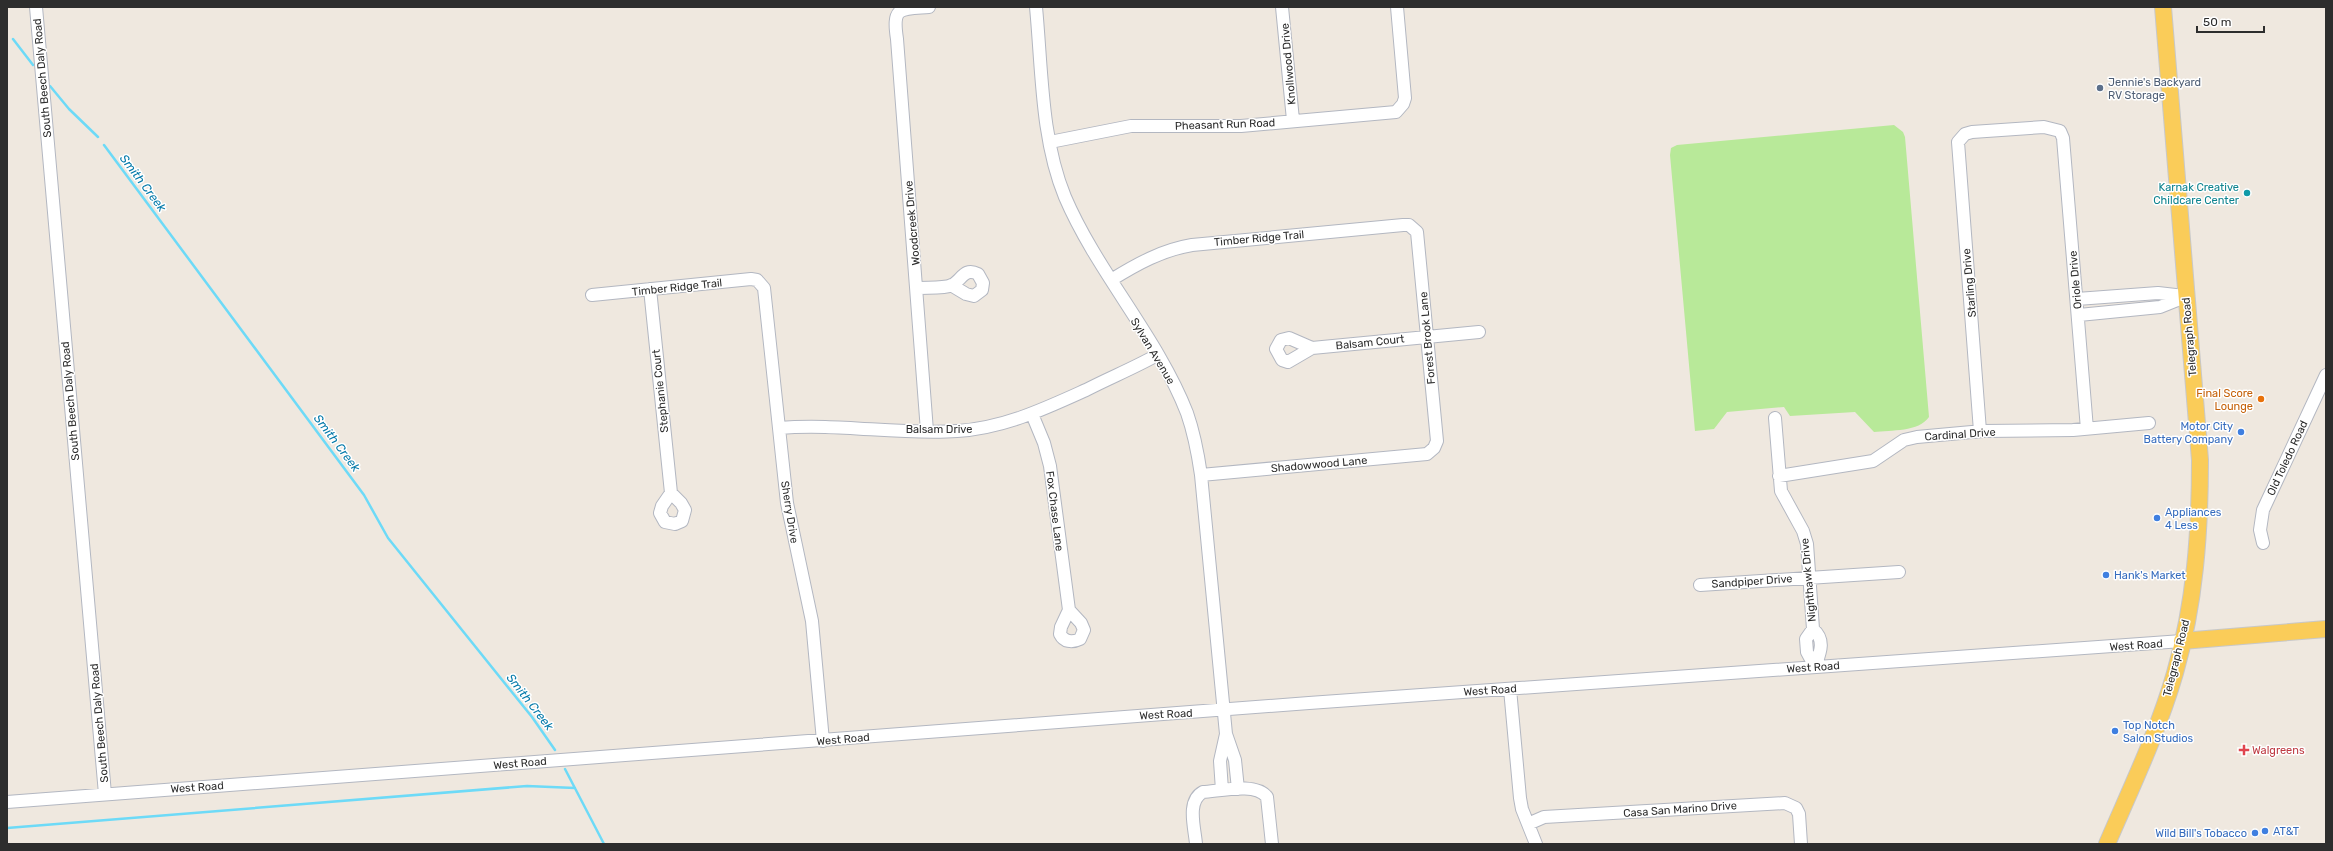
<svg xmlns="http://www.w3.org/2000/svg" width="2333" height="851" viewBox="0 0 2333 851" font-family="Rubik,sans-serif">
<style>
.green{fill:#b8e999}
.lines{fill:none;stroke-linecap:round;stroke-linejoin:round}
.stream{stroke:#6ddaf7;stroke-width:2.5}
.minor-casing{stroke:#b3b7c1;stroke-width:14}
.major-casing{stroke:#c8c8c8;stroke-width:18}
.minor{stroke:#fff;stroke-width:12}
.major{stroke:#facc59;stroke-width:16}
.service-dot{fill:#5c6f8a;stroke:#fff;stroke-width:1.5}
.culture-dot{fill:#0f9aa8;stroke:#fff;stroke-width:1.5}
.food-dot{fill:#e8710a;stroke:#fff;stroke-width:1.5}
.shop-dot{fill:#3f7fe0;stroke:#fff;stroke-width:1.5}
.health-dot{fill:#e0444e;stroke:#fff;stroke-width:1.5}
.labels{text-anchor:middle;stroke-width:3;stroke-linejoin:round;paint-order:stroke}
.street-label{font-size:11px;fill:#2d2d2d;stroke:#fff}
.service-label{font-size:11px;fill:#4e5e75;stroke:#fff;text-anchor:start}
.culture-label{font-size:11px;fill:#0d838f;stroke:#fff;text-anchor:end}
.food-label{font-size:11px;fill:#c56008;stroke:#fff;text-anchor:end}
.shop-label{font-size:11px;fill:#366cbe;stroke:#fff;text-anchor:start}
.health-label{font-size:11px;fill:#be3a42;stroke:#fff;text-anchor:start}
.water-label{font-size:12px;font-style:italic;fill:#047aaa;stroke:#fff}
</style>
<rect width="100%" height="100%" fill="#efe8df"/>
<path class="green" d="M1894,125l9,7 2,5 24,280c-10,15 -38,13 -55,15l-19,-20 -65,4 -6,-9 -57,5 -13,17 -19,2 -25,-276 1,-7 6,-3z"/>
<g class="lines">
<path class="stream" d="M13,39l20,26
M50,86l19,23 29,28
M104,145l260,350 24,43 144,179 23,33
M565,769l39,75
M7,828l520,-42 48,2"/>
<defs>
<path id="minor" d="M36,7l69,787
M1036,7c6,63 5,132 29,190 32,75 93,141 122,216 7,20 11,41 14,62l25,259 9,26 3,29
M1282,7l11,113
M1050,142l81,-16h110l155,-14 7,-8 2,-6 -8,-91
M1111,280c26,-16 51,-30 81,-35l211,-20h6l8,7 20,209 -3,7 -7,6 -226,21
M917,288c10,-1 26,1 35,-3 10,-5 12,-18 26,-11l5,9 -1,7 -8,6 -8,-2 -15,-9
M650,289l21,204 10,10 4,7 -3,11 -7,3 -10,-2 -5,-9 2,-7 9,-13
M592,295l159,-16 6,1 7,8 23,215 25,118 11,120
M2077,299l81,-6 26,3
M2079,315l81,-8 25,-10
M1312,348l-23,-10 -8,2 -5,9 6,11 6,2 24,-14 167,-16
M1032,414l12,29 6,23 19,144 -8,17 -1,7c4,8 12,9 20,5l4,-9 -3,-7 -12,-13
M1775,418l6,73 22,40 4,13 6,85 -7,10 1,13 8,15
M779,428c60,-5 119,7 178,3 47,-3 87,-22 129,-41 23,-12 48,-22 71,-35
M927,431l-30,-392c-5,-33 3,-30 32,-32
M1980,431l-22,-289 7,-8 7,-2 72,-5 16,4 3,7 24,291
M1779,476l94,-15 31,-21 13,-3 66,-6 90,-1 76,-7
M2263,543l-3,-13 3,-20 63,-135
M1700,585l199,-13
M1813,629c13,11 7,24 2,38
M1510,689l10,109 2,11 14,35
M1222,790l-2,-29 6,-27
M7,802l1302,-99 873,-62
M1528,824l16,-7 241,-14 11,5 3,6 2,30
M1196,844c-1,-15 -10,-43 7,-52 17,-1 53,-10 64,5l5,47"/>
<path id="major" d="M2182,641l144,-12
M2107,844c24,-56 51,-112 68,-171 20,-70 25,-141 25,-213l-37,-453"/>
</defs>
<use href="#minor" class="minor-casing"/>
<use href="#major" class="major-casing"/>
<use href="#minor" class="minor"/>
<use href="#major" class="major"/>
</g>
<circle class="service-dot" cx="2100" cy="88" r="4"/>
<circle class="culture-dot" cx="2247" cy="193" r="4"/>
<circle class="food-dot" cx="2261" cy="399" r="4"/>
<g class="shop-dot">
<circle cx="2241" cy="432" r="4"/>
<circle cx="2157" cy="518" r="4"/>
<circle cx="2106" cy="575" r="4"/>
<circle cx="2115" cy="731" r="4"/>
<circle cx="2265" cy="831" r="4"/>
<circle cx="2255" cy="833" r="4"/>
</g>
<path class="health-dot" d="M2242 744h4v4h4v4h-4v4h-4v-4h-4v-4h4z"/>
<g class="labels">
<g class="street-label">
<text transform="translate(1288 64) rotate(-95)" y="4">Knollwood Drive</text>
<text transform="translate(42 78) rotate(-95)" y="4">South Beech Daly Road</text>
<text transform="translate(1225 124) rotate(-2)" y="4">Pheasant Run Road</text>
<text transform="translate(912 223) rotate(-95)" y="4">Woodcreek Drive</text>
<text transform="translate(1259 238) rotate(-5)" y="4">Timber Ridge Trail</text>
<text transform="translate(2075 280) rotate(-95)" y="4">Oriole Drive</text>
<text transform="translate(1969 283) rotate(-95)" y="4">Starling Drive</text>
<text transform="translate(677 287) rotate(-6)" y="4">Timber Ridge Trail</text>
<text transform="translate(2189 337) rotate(-95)" y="4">Telegraph Road</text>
<text transform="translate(1427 338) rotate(-95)" y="4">Forest Brook Lane</text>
<text transform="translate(1370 342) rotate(-6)" y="4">Balsam Court</text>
<text transform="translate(1153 351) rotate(59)" y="4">Sylvan Avenue</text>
<text transform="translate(660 391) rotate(-96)" y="4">Stephanie Court</text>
<text transform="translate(70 401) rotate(-95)" y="4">South Beech Daly Road</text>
<text x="939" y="433">Balsam Drive</text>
<text transform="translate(1960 434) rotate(-4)" y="4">Cardinal Drive</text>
<text transform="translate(2287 458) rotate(-65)" y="4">Old Toledo Road</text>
<text transform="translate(1319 464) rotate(-5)" y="4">Shadowwood Lane</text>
<text transform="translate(1055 511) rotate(83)" y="4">Fox Chase Lane</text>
<text transform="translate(790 512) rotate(81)" y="4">Sherry Drive</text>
<text transform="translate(1808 580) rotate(-95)" y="4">Nighthawk Drive</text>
<text transform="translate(1752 581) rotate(-4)" y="4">Sandpiper Drive</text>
<text transform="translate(2136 645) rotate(-4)" y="4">West Road</text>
<text transform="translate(2176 658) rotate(-76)" y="4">Telegraph Road</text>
<text transform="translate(1813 667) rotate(-4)" y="4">West Road</text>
<text transform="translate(1490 690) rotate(-4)" y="4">West Road</text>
<text transform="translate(1166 714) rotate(-3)" y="4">West Road</text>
<text transform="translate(99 723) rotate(-95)" y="4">South Beech Daly Road</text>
<text transform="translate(843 739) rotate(-5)" y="4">West Road</text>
<text transform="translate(520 763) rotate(-5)" y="4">West Road</text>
<text transform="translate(197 787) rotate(-4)" y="4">West Road</text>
<text transform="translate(1680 809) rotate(-4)" y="4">Casa San Marino Drive</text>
</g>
<g class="service-label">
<text x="2108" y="86">Jennie's Backyard<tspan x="2108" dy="13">RV Storage</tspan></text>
</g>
<g class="culture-label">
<text x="2239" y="191">Karnak Creative<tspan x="2239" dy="13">Childcare Center</tspan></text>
</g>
<g class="food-label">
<text x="2253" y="397">Final Score<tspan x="2253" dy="13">Lounge</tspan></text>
</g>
<g class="shop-label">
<text x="2233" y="430" text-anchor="end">Motor City<tspan x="2233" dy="13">Battery Company</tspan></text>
<text x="2165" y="516">Appliances<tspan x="2165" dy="13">4 Less</tspan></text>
<text x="2114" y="579">Hank's Market</text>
<text x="2123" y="729">Top Notch<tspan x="2123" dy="13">Salon Studios</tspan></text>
<text x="2273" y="835">AT&amp;T</text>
<text x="2247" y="837" text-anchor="end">Wild Bill's Tobacco</text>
</g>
<g class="health-label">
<text x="2252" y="754">Walgreens</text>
</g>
<g class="water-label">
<text transform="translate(143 183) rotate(53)" y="4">Smith Creek</text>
<text transform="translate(337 443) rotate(53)" y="4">Smith Creek</text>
<text transform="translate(530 702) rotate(52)" y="4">Smith Creek</text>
</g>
</g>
<rect width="2333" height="851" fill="none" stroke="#2d2d2d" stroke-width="16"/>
<path d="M2197 26v6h67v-6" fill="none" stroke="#2d2d2d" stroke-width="2"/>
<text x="2203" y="26" font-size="12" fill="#2d2d2d" stroke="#ffffff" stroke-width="3" paint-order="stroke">50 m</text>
</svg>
